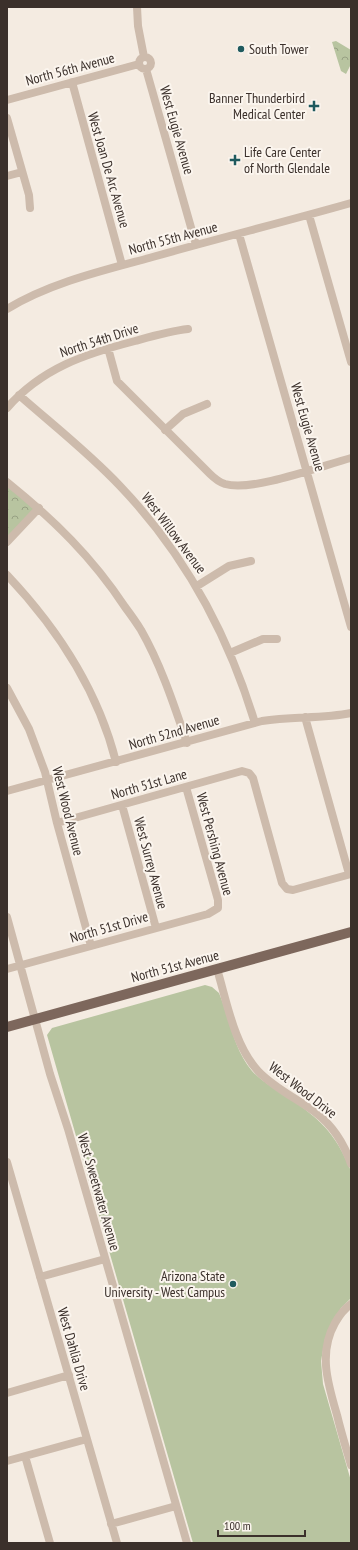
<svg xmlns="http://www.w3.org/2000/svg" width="358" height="1550" viewBox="0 0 358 1550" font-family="'PT Sans Narrow',sans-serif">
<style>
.park{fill:url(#park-crowns)}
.pitch{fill:#b8c4a0}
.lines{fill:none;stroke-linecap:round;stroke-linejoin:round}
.minor{stroke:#cdbbac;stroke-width:8}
.major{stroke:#7d675c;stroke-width:10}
.poi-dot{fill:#1f5a5e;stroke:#fbf5ee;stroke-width:1.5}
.labels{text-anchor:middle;stroke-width:4;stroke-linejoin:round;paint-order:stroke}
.poi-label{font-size:14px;fill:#3b302b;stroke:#fbf5ee;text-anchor:start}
.street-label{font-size:14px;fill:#3b302b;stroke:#fbf5ee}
</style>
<defs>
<pattern id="park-crowns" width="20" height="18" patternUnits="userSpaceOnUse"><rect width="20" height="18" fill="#b8c4a0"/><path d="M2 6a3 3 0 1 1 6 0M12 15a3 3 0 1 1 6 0" fill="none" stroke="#97a083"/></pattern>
</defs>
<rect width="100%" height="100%" fill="#f4ebe1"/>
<path class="park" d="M336,41l15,9v14l-5,10 -5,-3 -9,-29z
M7,482l32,26 -32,34z"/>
<path class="pitch" d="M205,985l7,2 7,6c11,26 14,55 33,78 9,10 23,18 34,25 34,23 49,36 65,75v127l-10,10 -16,31 -4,22 2,23 28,97v62h-158l-146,-508 5,-7z"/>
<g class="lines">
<path class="minor" d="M137,7l1,19 6,31
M139 63a6 6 0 1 1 12 0a6 6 0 1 1-12 0Z
M146,69l50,176
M72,82l50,183
M7,100l132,-36
M7,118l22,77 1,13
M7,176l15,-4
M309,215l42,147
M239,234l112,393
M7,309c43,-26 94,-38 142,-51 67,-19 135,-36 202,-55
M108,348l9,33 93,93c4,4 9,8 15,10 28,8 96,-18 126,-26
M19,395c34,30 70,58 101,91 65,68 108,148 135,237
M7,408c35,-40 78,-54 128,-67 18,-5 35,-10 53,-12
M165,430l18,-16 24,-10
M7,482c47,38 85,75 118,125 6,8 11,15 16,23 20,35 33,75 46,113
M7,542l32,-34
M7,575c51,54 91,115 109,187
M197,586l32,-20 22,-5
M230,653l33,-14h14
M7,688l22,41 16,43 12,51 34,123
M305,717l44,157
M7,791l255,-70c29,-5 60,-2 89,-8
M122,805l34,123
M57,823l185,-52 7,2 4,5 29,105 5,6 6,1 58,-16
M7,917l43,157 18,55 119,414
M7,969l201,-55 10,-6v-8l-32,-113
M217,969c10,33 17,76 41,102 16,17 38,27 57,41 17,13 29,31 36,52
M7,1162l110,381
M40,1277l65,-18
M351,1304c-7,5 -12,12 -16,19 -17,30 -7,61 2,92 4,17 9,33 14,50
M7,1393l62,-18
M25,1456l25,87
M7,1461l80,-22
M111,1524l65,-18"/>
<path class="major" d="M7,1027l344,-95"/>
</g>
<g class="poi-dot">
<circle cx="241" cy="49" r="4"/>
<path d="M312 100h4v4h4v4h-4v4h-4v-4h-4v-4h4z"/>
<path d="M233 154h4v4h4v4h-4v4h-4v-4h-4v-4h4z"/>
<circle cx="233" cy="1284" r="4"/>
</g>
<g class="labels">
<g class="poi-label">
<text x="249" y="54">South Tower</text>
<text x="305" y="103" text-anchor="end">Banner Thunderbird<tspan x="305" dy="16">Medical Center</tspan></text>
<text x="244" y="157">Life Care Center<tspan x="244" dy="16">of North Glendale</tspan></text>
<text x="225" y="1281" text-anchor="end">Arizona State<tspan x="225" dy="16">University - West Campus</tspan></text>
</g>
<g class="street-label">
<text transform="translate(70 69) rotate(-15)" y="5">North 56th Avenue</text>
<text transform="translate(177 130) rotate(74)" y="5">West Eugie Avenue</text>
<text transform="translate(109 170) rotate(74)" y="5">West Joan De Arc Avenue</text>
<text transform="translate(173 238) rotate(-15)" y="5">North 55th Avenue</text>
<text transform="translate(99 340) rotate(-18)" y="5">North 54th Drive</text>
<text transform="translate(308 427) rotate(74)" y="5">West Eugie Avenue</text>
<text transform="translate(174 533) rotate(53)" y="5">West Willow Avenue</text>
<text transform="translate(174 732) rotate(-16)" y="5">North 52nd Avenue</text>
<text transform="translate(149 784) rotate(-16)" y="5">North 51st Lane</text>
<text transform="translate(68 811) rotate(76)" y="5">West Wood Avenue</text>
<text transform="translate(215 844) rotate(75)" y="5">West Pershing Avenue</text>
<text transform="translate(151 863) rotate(75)" y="5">West Surrey Avenue</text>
<text transform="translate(109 927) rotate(-16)" y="5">North 51st Drive</text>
<text transform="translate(175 966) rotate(-15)" y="5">North 51st Avenue</text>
<text transform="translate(303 1090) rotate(38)" y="5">West Wood Drive</text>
<text transform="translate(99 1192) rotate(74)" y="5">West Sweetwater Avenue</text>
<text transform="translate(74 1349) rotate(74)" y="5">West Dahlia Drive</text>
</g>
</g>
<rect width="358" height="1550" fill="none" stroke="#3b302b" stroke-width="16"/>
<path d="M218 1530v6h87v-6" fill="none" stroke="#3b302b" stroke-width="2"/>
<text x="224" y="1530" font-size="12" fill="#3b302b" stroke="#fbf5ee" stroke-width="3" paint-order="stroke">100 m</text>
</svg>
